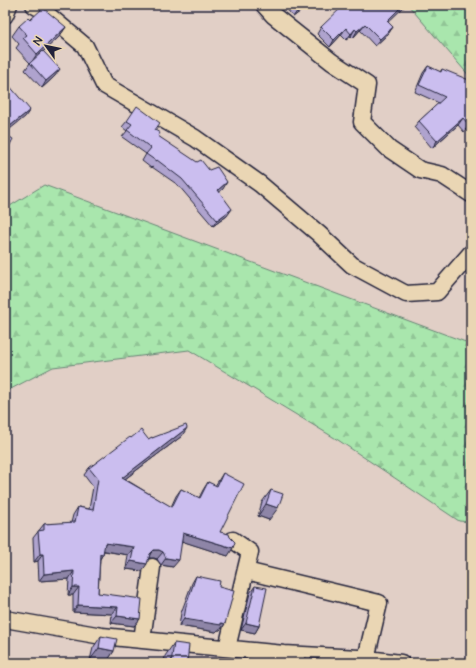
<svg xmlns="http://www.w3.org/2000/svg" width="476" height="668" viewBox="0 0 476 668" font-family="'Architects Daughter',sans-serif">
<style>
.forest{fill:url(#forest-firs);stroke:#668474}
.lines{fill:none;stroke-linecap:round;stroke-linejoin:round}
.street-casing{stroke:#22223b;stroke-width:19}
.street{stroke:#ead6b4;stroke-width:16}
.wall{fill:#afa3ce;stroke:#22223b}
.shaded-wall{fill:#8e85a7;stroke:#22223b}
.building{fill:#cbbeef;stroke:#22223b}
</style>
<defs>
<pattern id="forest-firs" width="22" height="20" patternUnits="userSpaceOnUse"><rect width="22" height="20" fill="#a9e6ad"/><path d="M5 1l3.5 6h-7zM16 11l3.5 6h-7z" fill="#91c596"/></pattern>
</defs>
<rect width="100%" height="100%" fill="#e1cfc6"/>
<filter id="ink" filterUnits="userSpaceOnUse"><feTurbulence type="fractalNoise" baseFrequency=".025" numOctaves="2"/><feDisplacementMap in="SourceGraphic" scale="8" xChannelSelector="R" yChannelSelector="G"/><feConvolveMatrix kernelMatrix="1 2 1 2 8 2 1 2 1" color-interpolation-filters="sRGB"/></filter>
<g filter="url(#ink)">
<path class="forest" d="M408,5h63v73z
M44,185l427,159v178l-12,-1 -121,-81 -149,-90 -136,17 -48,25v-183z"/>
<g class="lines">
<defs>
<path id="street" d="M34,5l7,4 44,37 19,39 91,53 65,46 59,50 33,31 54,29 31,-2 34,-39
M264,5l9,10 59,47 35,23 -5,37 27,27 31,21 22,5 29,19
M5,15l4,-10
M246,571l133,32 -13,56
M5,619l97,17 182,18 75,4 42,5
M142,640l10,-73
M227,648l23,-96 -17,-12"/>
</defs>
<use href="#street" class="street-casing"/>
<use href="#street" class="street"/>
</g>
<path class="wall" d="M284,5h25l-16,12z
M375,6l13,16 5,5 -5,7 -13,12 -15,-16 -7,8 -2,-2 -5,4 -5,-5 -11,12 -13,-13 4,-7z
M30,20l36,7 -7,10 -16,14 12,25 -13,12 -17,-18 5,-7 -14,-15 3,-4 -7,-8 7,-10z
M428,66l12,6 2,-3 29,55 -7,8 -6,-7 -26,23 -18,-21 5,-6 20,-18 -24,-11 8,-19z
M127,121l28,9 3,6 65,53 -4,3 8,24 -14,10 -35,-41 -26,-18 -1,1 -9,-7 4,-7 -24,-17 5,-6 -5,-4z
M182,436l-57,43 46,28 5,-11 5,-7 18,9 4,-8 5,-8 7,4 8,-13 -3,59 8,24 -46,-15 -9,26 -12,-2 -4,-6 -3,-1h-5l-7,13 -16,-2 2,-14 -24,-4 -1,3 -3,5 -2,34 42,26 -6,7 -23,-3 1,-9 -39,-2v-17h-5l1,-16 -30,2 -1,-20 -4,1 -1,-24 11,-14 27,-1 2,-8 5,-8 11,2 4,-22 -9,-12 5,-7 42,-30 17,1 4,-1z
M271,490l-2,30 -11,-4 4,-14z
M196,576l23,11 6,37 -5,6h-2l-2,2 -37,-6 2,-13 11,-30z
M255,586l4,40 -4,7 -14,-3 9,-37z
M101,636l13,15 -8,12 -16,-3 3,-12z
M174,643l13,20h-23l1,-7z
M305,658l25,5h-29z"/>
<path class="shaded-wall" d="M305,5h4l-16,12 5,-7z
M403,5h3l-24,23 5,-7z
M365,24l-5,6 -7,8 4,-7z
M66,27l-7,10 -28,26 6,-9z
M393,27l-5,7 -13,12 5,-7z
M346,28l-5,7 -11,12 4,-7z
M355,29l-4,7 -5,4 5,-6z
M60,69l-5,7 -13,12 4,-7z
M30,110l-5,7 -20,16v-3z
M463,118l-5,7 -26,23 5,-7z
M471,123v1l-7,8 5,-7z
M227,182l-4,7 -10,8 5,-7z
M232,209l-5,7 -14,10 4,-6z
M187,428l-5,8 -65,49 5,-7z
M266,504l12,4 -9,12 -11,-4z
M183,533l50,15 -5,8 -50,-16z
M105,543l29,4 -6,8 -28,-5z
M154,550h5l4,2 -6,7 -3,-1h-5l1,-4z
M40,554h3l-5,7 -4,1z
M100,554h3l-5,8z
M166,558l13,2 -6,7 -12,-2z
M131,561l16,3 -5,7 -16,-2z
M74,571l-5,8 -30,2 5,-7z
M73,587h6l-6,8h-5z
M78,605l40,2 -6,7 -39,-2z
M117,616l23,3 -6,7 -23,-3z
M184,619l37,4 4,1 -5,6h-2l-2,2 -37,-6z
M246,623l13,3 -4,7 -14,-3z
M99,648l15,3 -8,12 -16,-3z"/>
<path class="building" d="M294,5h11l-7,5z
M344,5h30l1,1 1,-1h27l-16,16 6,6 -13,12 -15,-15 -8,7 -2,-2 -4,5 -5,-6 -12,12 -13,-13z
M43,8l23,19 -29,27 -14,-16 4,-3 -8,-9 9,-8 2,2z
M43,51l17,18 -14,12 -16,-18z
M428,66l13,6 1,-3 27,11 2,3v40l-2,2 -6,-7 -26,23 -18,-20 26,-24 -26,-12z
M8,84l22,26 -25,20v-38z
M137,106l23,17 -5,7 5,3 -2,3 39,26 4,-2 8,10 8,-3 10,15 -9,8 14,19 -15,11 -35,-41 -25,-19 -1,1 -10,-7 5,-6 -24,-18 5,-6 -5,-3z
M5,134l8,5 -8,15z
M186,425l1,3 -65,50 50,29 9,-18 19,9 8,-16 9,4 6,-13 21,11 -24,48 9,2 1,3 5,5 -2,6 -50,-15 -4,27 -13,-2 -3,-6 -4,-2h-5l-4,4 -3,10 -16,-3 3,-14 -29,-4 -2,11h-3l-2,39 44,6 -2,20 -23,-3 1,-9 -40,-2 1,-18h-6l1,-16 -30,3 -1,-20h-3l-2,-23 6,-1v-6l31,-2 3,-15 15,3 5,-31 -9,-11 41,-31 1,1 10,-8 7,9 4,-2v1z
M271,490l12,4 -5,14 -12,-4z
M5,559h1l-1,12z
M196,576l24,5 -1,6 15,4 -9,33 -4,-1v2l-37,-6 2,-13z
M255,586l12,2 -8,38 -13,-3z
M101,636l16,3 -3,12 -15,-3z
M174,643l15,2 -2,18h-16z
M305,658l26,1 -1,4h-26z"/>
</g>
<rect width="476" height="668" fill="none" stroke="#ead6b4" stroke-width="20"/>
<rect x="10" y="10" width="456" height="648" fill="none" stroke="#22223b" stroke-width="1.5" filter="url(#ink)"/>
<g transform="translate(46 46) rotate(303)" stroke="#ead6b4" stroke-width="3" paint-order="stroke">
<path d="M0-3L7 15L0 10L-7 15Z" fill="#22223b"/>
<text y="-6" font-size="11" font-weight="bold" text-anchor="middle" fill="#22223b">N</text>
</g>
</svg>
